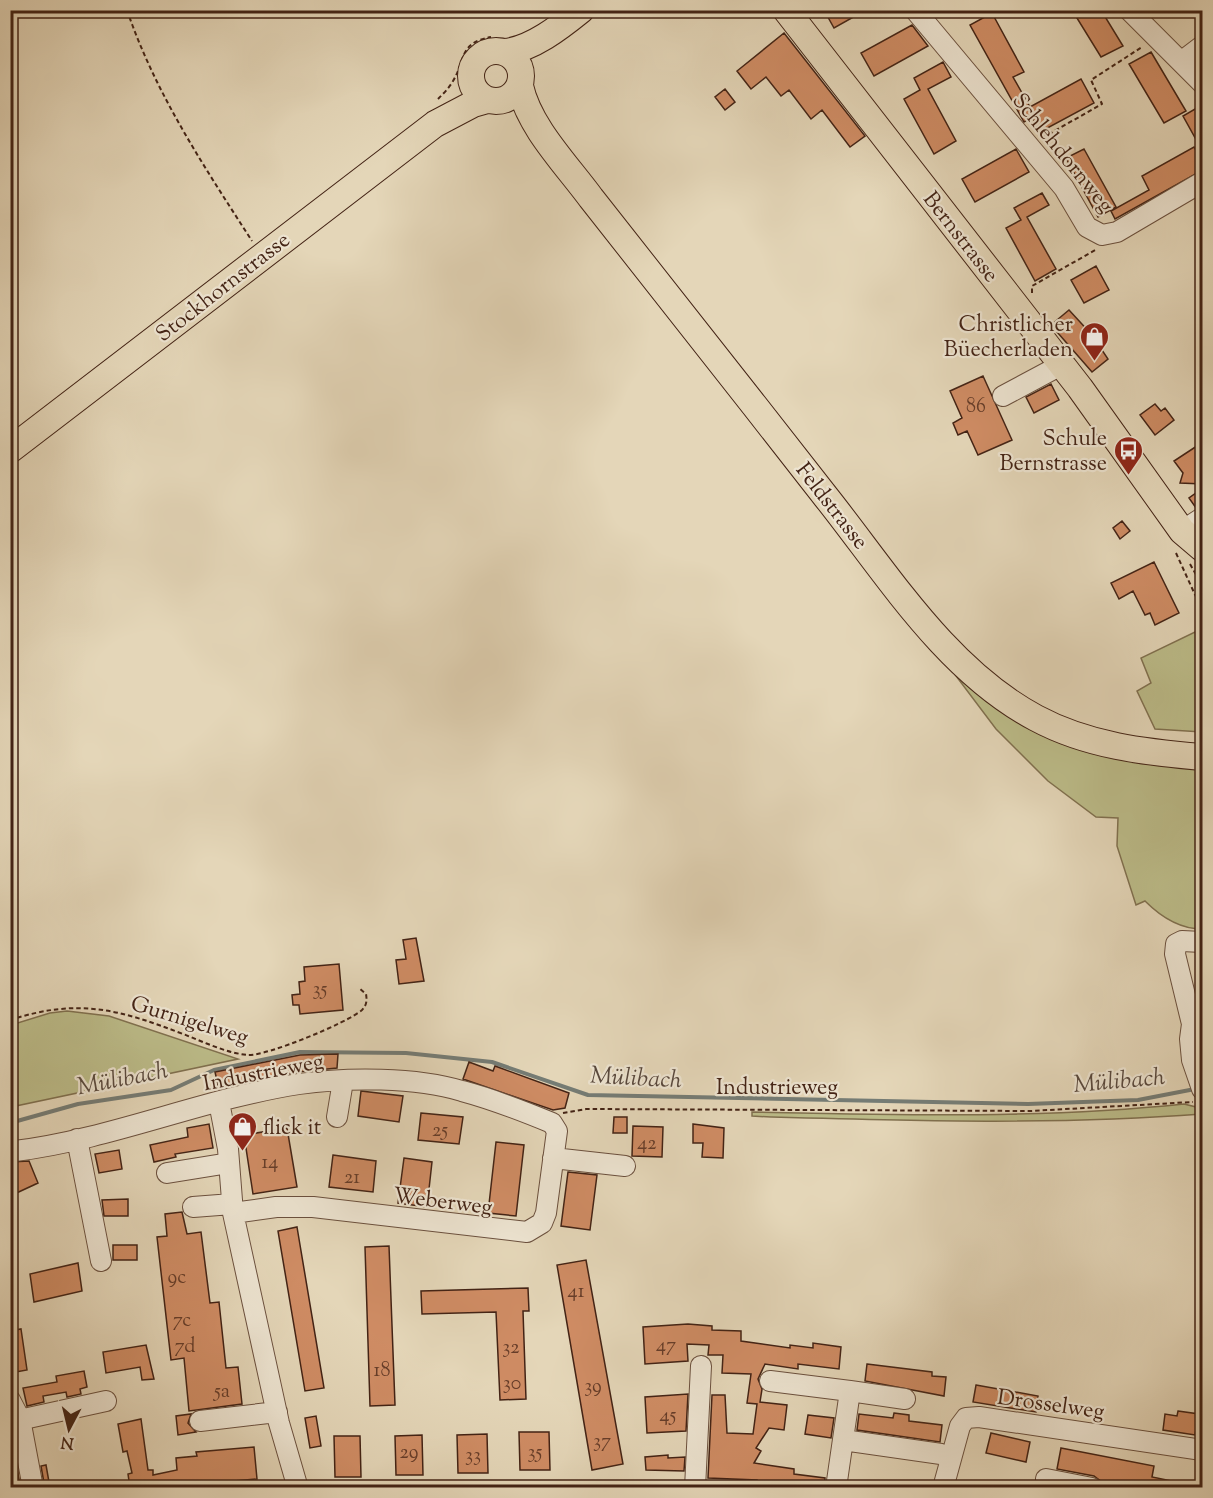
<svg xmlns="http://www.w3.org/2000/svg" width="1213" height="1498" viewBox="0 0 1213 1498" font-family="'Sorts Mill Goudy',serif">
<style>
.green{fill:#bcbc89;stroke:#80704f;stroke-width:1.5}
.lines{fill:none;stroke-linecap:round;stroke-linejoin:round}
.stream{stroke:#757c75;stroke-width:4}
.building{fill:#cf8c64;stroke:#432315;stroke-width:1.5}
.minor-casing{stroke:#6b503e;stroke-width:22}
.major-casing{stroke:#432315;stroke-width:28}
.path{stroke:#432315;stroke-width:2;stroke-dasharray:4.5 3;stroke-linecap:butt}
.minor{stroke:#ede4d1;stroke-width:20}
.major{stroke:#e4d6b8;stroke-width:26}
.labels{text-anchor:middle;stroke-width:4.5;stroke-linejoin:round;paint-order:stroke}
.number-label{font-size:20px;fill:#663d29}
.street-label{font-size:22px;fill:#432315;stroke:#ede4d1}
.poi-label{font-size:22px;fill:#432315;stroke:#ede4d1;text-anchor:end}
.water-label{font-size:24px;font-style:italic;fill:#58483d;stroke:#ede4d1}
</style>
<rect width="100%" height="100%" fill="#e4d6b8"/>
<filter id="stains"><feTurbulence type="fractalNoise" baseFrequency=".00333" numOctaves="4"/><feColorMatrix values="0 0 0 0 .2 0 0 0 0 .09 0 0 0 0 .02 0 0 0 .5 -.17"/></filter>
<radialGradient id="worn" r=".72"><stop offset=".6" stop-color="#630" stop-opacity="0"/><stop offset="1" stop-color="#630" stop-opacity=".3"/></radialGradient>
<path class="green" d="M1195,632l7,15v85l-47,-3 -18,-38 14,-8 -10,-25z
M956,676l13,4 29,24 204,61v164c-23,0 -41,-12 -57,-28l-9,4 -19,-59 1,-28 -22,-1 -48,-36 -52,-52z
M67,1011l42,5 129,43 -227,48v-82l39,-12z
M1184,1104l16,4 2,6c-144,11 -287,7 -431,3l-19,-1v-4c144,3 289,7 432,-8z"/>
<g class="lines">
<path class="stream" d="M10,1123l68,-19 93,-14 43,-20 86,-18 106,1 86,9 96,33 440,9 110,-4 57,-11"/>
</g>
<path class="building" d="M824,10h42l-32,18z
M1072,10h29l22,36 -22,11z
M992,13l32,59 -11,5 17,30 51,-28 13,24 -54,29 -8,-15 -8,5 -54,-97z
M912,25l16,21 -54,30 -13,-23z
M784,33l81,103 -15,11 -28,-37 -11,9 -22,-29 -8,6 -15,-19 -15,12 -14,-18z
M1151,52l35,59 -22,12 -35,-59z
M943,62l8,15 -23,12 28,52 -22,13 -30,-55 16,-9 -6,-12z
M725,89l10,13 -10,8 -10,-13z
M1195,109l8,14v29l-20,-36z
M1194,147l9,15v8l-88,49 -4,-8 38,-21 -7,-14z
M1016,149l13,23 -54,30 -13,-23z
M1084,149l32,58 -18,10 -32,-59z
M1042,193l7,12 -22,12 29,52 -21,12 -29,-53 15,-8 -7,-12z
M1096,266l13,24 -25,13 -13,-23z
M1069,310l23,25 16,24 -16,13 -41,-47z
M983,376l29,64 -34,15 -11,-24 -9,4 -5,-12 9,-5 -12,-27z
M1051,384l8,16 -25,13 -8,-16z
M1155,404l6,7 4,-3 9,12 -19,15 -15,-20z
M1203,442v42l-23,-1 3,-10 -9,-12z
M1203,488v15l-7,5 -7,-10z
M1122,521l8,10 -10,8 -7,-11z
M1154,562l25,51 -24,12 -5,-12 -5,2 -12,-24 -14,8 -8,-16z
M416,938l8,43 -25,3 -3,-24 10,-1 -3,-19z
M339,964l4,46 -43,4 -1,-9h-6l-1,-10 8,-1 -1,-12 6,-1 -1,-14z
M338,1054l-1,14 -40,4 -78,17 -4,-17 85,-17z
M469,1062l24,9 2,-5 74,27 -4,15 -12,2 -90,-31z
M361,1091l42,5 -4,26 -41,-6z
M421,1113l42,4 -4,27 -41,-4z
M614,1117h13v16h-14z
M209,1124l4,24 -38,6 1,3 -22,5 -4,-17 38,-8 -1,-9z
M693,1124l31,4 -1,30 -21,-1 1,-14h-10z
M633,1126l30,1 -1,30 -30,-1z
M287,1128l10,59 -44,7 -9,-59z
M496,1142l28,3 -8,71 -28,-3z
M119,1150l3,19 -23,4 -4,-19z
M333,1155l43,6 -3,31 -44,-5z
M404,1158l28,4 -5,45 -29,-4z
M29,1161l9,22 -28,13v-34z
M568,1172l29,3 -7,55 -29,-4z
M128,1199v17h-24l-2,-16z
M182,1212l5,22 14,-2 9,71 9,-1 7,66 12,-1 4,37 -53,7 -5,-53 -13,2 -14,-123 10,-1 -2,-22z
M297,1227l27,161 -19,3 -27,-160z
M113,1245h24v15h-24z
M389,1246l6,159 -25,1 -5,-159z
M586,1260l37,204 -31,6 -35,-205z
M78,1263l4,28 -48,11 -4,-28z
M528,1288l1,23h-6l3,88 -26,1 -4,-88 -74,2 -1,-23z
M688,1324l24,2v4l29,1v10l49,7v-3l23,3v-5l28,4 -2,22 -41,-5v5l-33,-5 -7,15 4,10 -2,13 27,3 -3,25 -15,-2 -13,20 5,3 -7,12 40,6v5l31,4 -1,10h-68l1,-8 -49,-2 4,-83h13l2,38 26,1 4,-30 -10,-1 4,-29 -29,-1 1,-18h-15l1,-10 -22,-1 1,17 -43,3 -2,-37z
M21,1329l6,41 -17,3v-42z
M146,1345l8,34 -12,1 -2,-13 -34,6 -3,-21z
M867,1364l65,8v4l14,1 -2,19 -79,-15z
M84,1371l3,16 -7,2 1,5 -14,3 -1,-5 -23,4 1,6 -17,4 -4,-18 34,-6 -1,-6z
M976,1385l62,11 -2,16 -63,-10z
M688,1394l-2,37 -39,2 -2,-36z
M1178,1411l21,3 -4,21 -32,-5 2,-16 12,2z
M894,1413l15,2v6l33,4 -2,17 -83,-12 2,-16 34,4z
M191,1414l-3,9 8,9 -18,3 -2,-19z
M808,1415l26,3 -3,20 -26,-4z
M316,1416l5,30 -11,2 -5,-30z
M141,1419l7,51h5v5l24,-5 -1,-12 21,-2 -1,-4 58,-5 3,32 -57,5 -1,-3 -32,2 -11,5h-26l-2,-14 4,-1 -5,-22 -4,1 -5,-28z
M519,1432h30l1,38h-30z
M991,1433l39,9 -4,20 -40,-9z
M487,1434l1,39h-30l-1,-38z
M422,1435l1,40h-27l-1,-39z
M334,1436h26l1,41h-26z
M1061,1448l93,18 -2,11 25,5v6h-48l-27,-6 -8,-6 -37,-7z
M668,1455v3l17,-1 -1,14 -38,-1 -1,-13z
M15,1458l4,21 -9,1v-21z
M46,1465l3,17 -5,1 -3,-17z"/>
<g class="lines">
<defs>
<path id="minor" d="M915,10l149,178 23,39 15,8 15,-3 85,-50
M1129,10l73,73
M1181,62l21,-16
M1003,396l58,-31
M1182,531l20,-13
M1202,942l-20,-1 -6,3 -1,10 17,70 -2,15 2,21 10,29
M219,1102l9,47 5,64 46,210 18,62
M337,1117l6,-36
M77,1139l24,122
M15,1151c97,-12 187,-52 284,-67 48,-7 117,-7 163,7 30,8 61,20 90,32l5,8 -11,82 -4,10 -15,9 -214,-25h-37l-43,6
M553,1158l72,8
M167,1173l62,-10
M193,1207l39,-3
M770,1381l80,10
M10,1400l10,19 13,69
M200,1421l77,-9
M10,1422l96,-21
M843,1440l98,14
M1046,1479l46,9
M695,1488l6,-122
M836,1488l14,-97 55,8
M943,1488l17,-62 6,-8 13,-1 223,33"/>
<path id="major" d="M786,10l294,378 102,143 20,17
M471 76a25 25 0 1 1 50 0a25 25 0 1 1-50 0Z
M505,52c27,-3 55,-25 76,-42
M520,86c9,41 46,78 71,112 78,99 157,199 235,299 62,78 120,173 210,221 52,28 109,34 166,39
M10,450l425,-326 38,-20 14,-4"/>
</defs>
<use href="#minor" class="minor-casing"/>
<use href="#major" class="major-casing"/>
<path class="path" d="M127,10c28,83 78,158 125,231
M438,99c5,-5 11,-11 15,-18 13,-21 5,-38 38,-44
M1042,138l60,-34 -11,-24 51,-33
M1032,293v-7l65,-37
M1176,553l26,57
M1190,564l12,21
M10,1020c68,-22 108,-11 173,14 21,8 43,19 65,21 19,1 99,-32 114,-45 5,-5 5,-10 4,-16l-7,-6
M563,1113l23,-4 445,2 162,-9"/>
<use href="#minor" class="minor"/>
<use href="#major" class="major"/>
</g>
<defs>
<symbol id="shop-pin" viewBox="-11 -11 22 30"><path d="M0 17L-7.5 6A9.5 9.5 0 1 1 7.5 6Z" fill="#8f2418" stroke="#ede4d1"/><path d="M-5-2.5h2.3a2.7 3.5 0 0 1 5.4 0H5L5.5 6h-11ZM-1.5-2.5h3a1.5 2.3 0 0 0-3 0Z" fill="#fff"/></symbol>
<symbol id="bus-pin" viewBox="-11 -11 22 30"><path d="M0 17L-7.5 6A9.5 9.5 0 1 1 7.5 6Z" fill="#8f2418" stroke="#ede4d1"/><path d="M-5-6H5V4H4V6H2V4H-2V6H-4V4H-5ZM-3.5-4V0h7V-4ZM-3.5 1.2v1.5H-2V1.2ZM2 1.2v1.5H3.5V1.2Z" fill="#fff"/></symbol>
</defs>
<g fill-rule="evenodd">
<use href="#shop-pin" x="1078" y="320" width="33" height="45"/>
<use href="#bus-pin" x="1112" y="434" width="33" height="45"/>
<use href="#shop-pin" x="226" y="1110" width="33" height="45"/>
</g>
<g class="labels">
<g class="number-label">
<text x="976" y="412">86</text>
<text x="320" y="995">35</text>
<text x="440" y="1136">25</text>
<text x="647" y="1149">42</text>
<text x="270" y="1168">14</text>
<text x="352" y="1183">21</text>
<text x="177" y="1283">9c</text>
<text x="576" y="1297">41</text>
<text x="182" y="1326">7c</text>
<text x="666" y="1351">47</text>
<text x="185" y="1352">7d</text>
<text x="511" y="1353">32</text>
<text x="382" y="1376">18</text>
<text x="512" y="1389">30</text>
<text x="593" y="1392">39</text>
<text x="222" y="1397">5a</text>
<text x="668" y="1421">45</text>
<text x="602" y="1447">37</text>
<text x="409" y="1458">29</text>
<text x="535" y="1458">35</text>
<text x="473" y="1461">33</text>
</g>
<g class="street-label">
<text transform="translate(1064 152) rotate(51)" y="8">Schlehdornweg</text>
<text transform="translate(962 236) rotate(52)" y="8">Bernstrasse</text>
<text transform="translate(222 286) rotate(-38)" y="8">Stockhornstrasse</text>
<text transform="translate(833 505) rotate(52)" y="8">Feldstrasse</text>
<text transform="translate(190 1019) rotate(17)" y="8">Gurnigelweg</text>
<text transform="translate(263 1071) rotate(-11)" y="8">Industrieweg</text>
<text x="777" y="1094">Industrieweg</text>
<text transform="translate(443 1200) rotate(7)" y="8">Weberweg</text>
<text transform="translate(1051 1403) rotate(8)" y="8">Drosselweg</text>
</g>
<g class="poi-label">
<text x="1073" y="331">Christlicher<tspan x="1073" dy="25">Büecherladen</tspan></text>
<text x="1107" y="445">Schule<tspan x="1107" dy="25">Bernstrasse</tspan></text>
<text x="263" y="1134" text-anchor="start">flick it</text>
</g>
<g class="water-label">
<text transform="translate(636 1077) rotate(3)" y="8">Mülibach</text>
<text transform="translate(122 1078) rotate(-11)" y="8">Mülibach</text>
<text transform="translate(1119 1080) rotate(-5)" y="8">Mülibach</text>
</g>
</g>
<rect width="1213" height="1498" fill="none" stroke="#e4d6b8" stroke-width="36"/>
<rect x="12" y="12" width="1189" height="1474" fill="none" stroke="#432315" stroke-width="3"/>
<rect x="18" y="18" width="1177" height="1462" fill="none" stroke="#432315" stroke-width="1.5"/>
<g transform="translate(69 1429) rotate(187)" stroke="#ede4d1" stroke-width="4.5" paint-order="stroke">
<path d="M0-4.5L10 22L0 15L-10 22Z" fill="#432315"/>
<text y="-9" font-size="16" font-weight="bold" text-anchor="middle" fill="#432315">N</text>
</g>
<rect width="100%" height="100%" filter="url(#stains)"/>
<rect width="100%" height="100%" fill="url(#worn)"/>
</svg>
